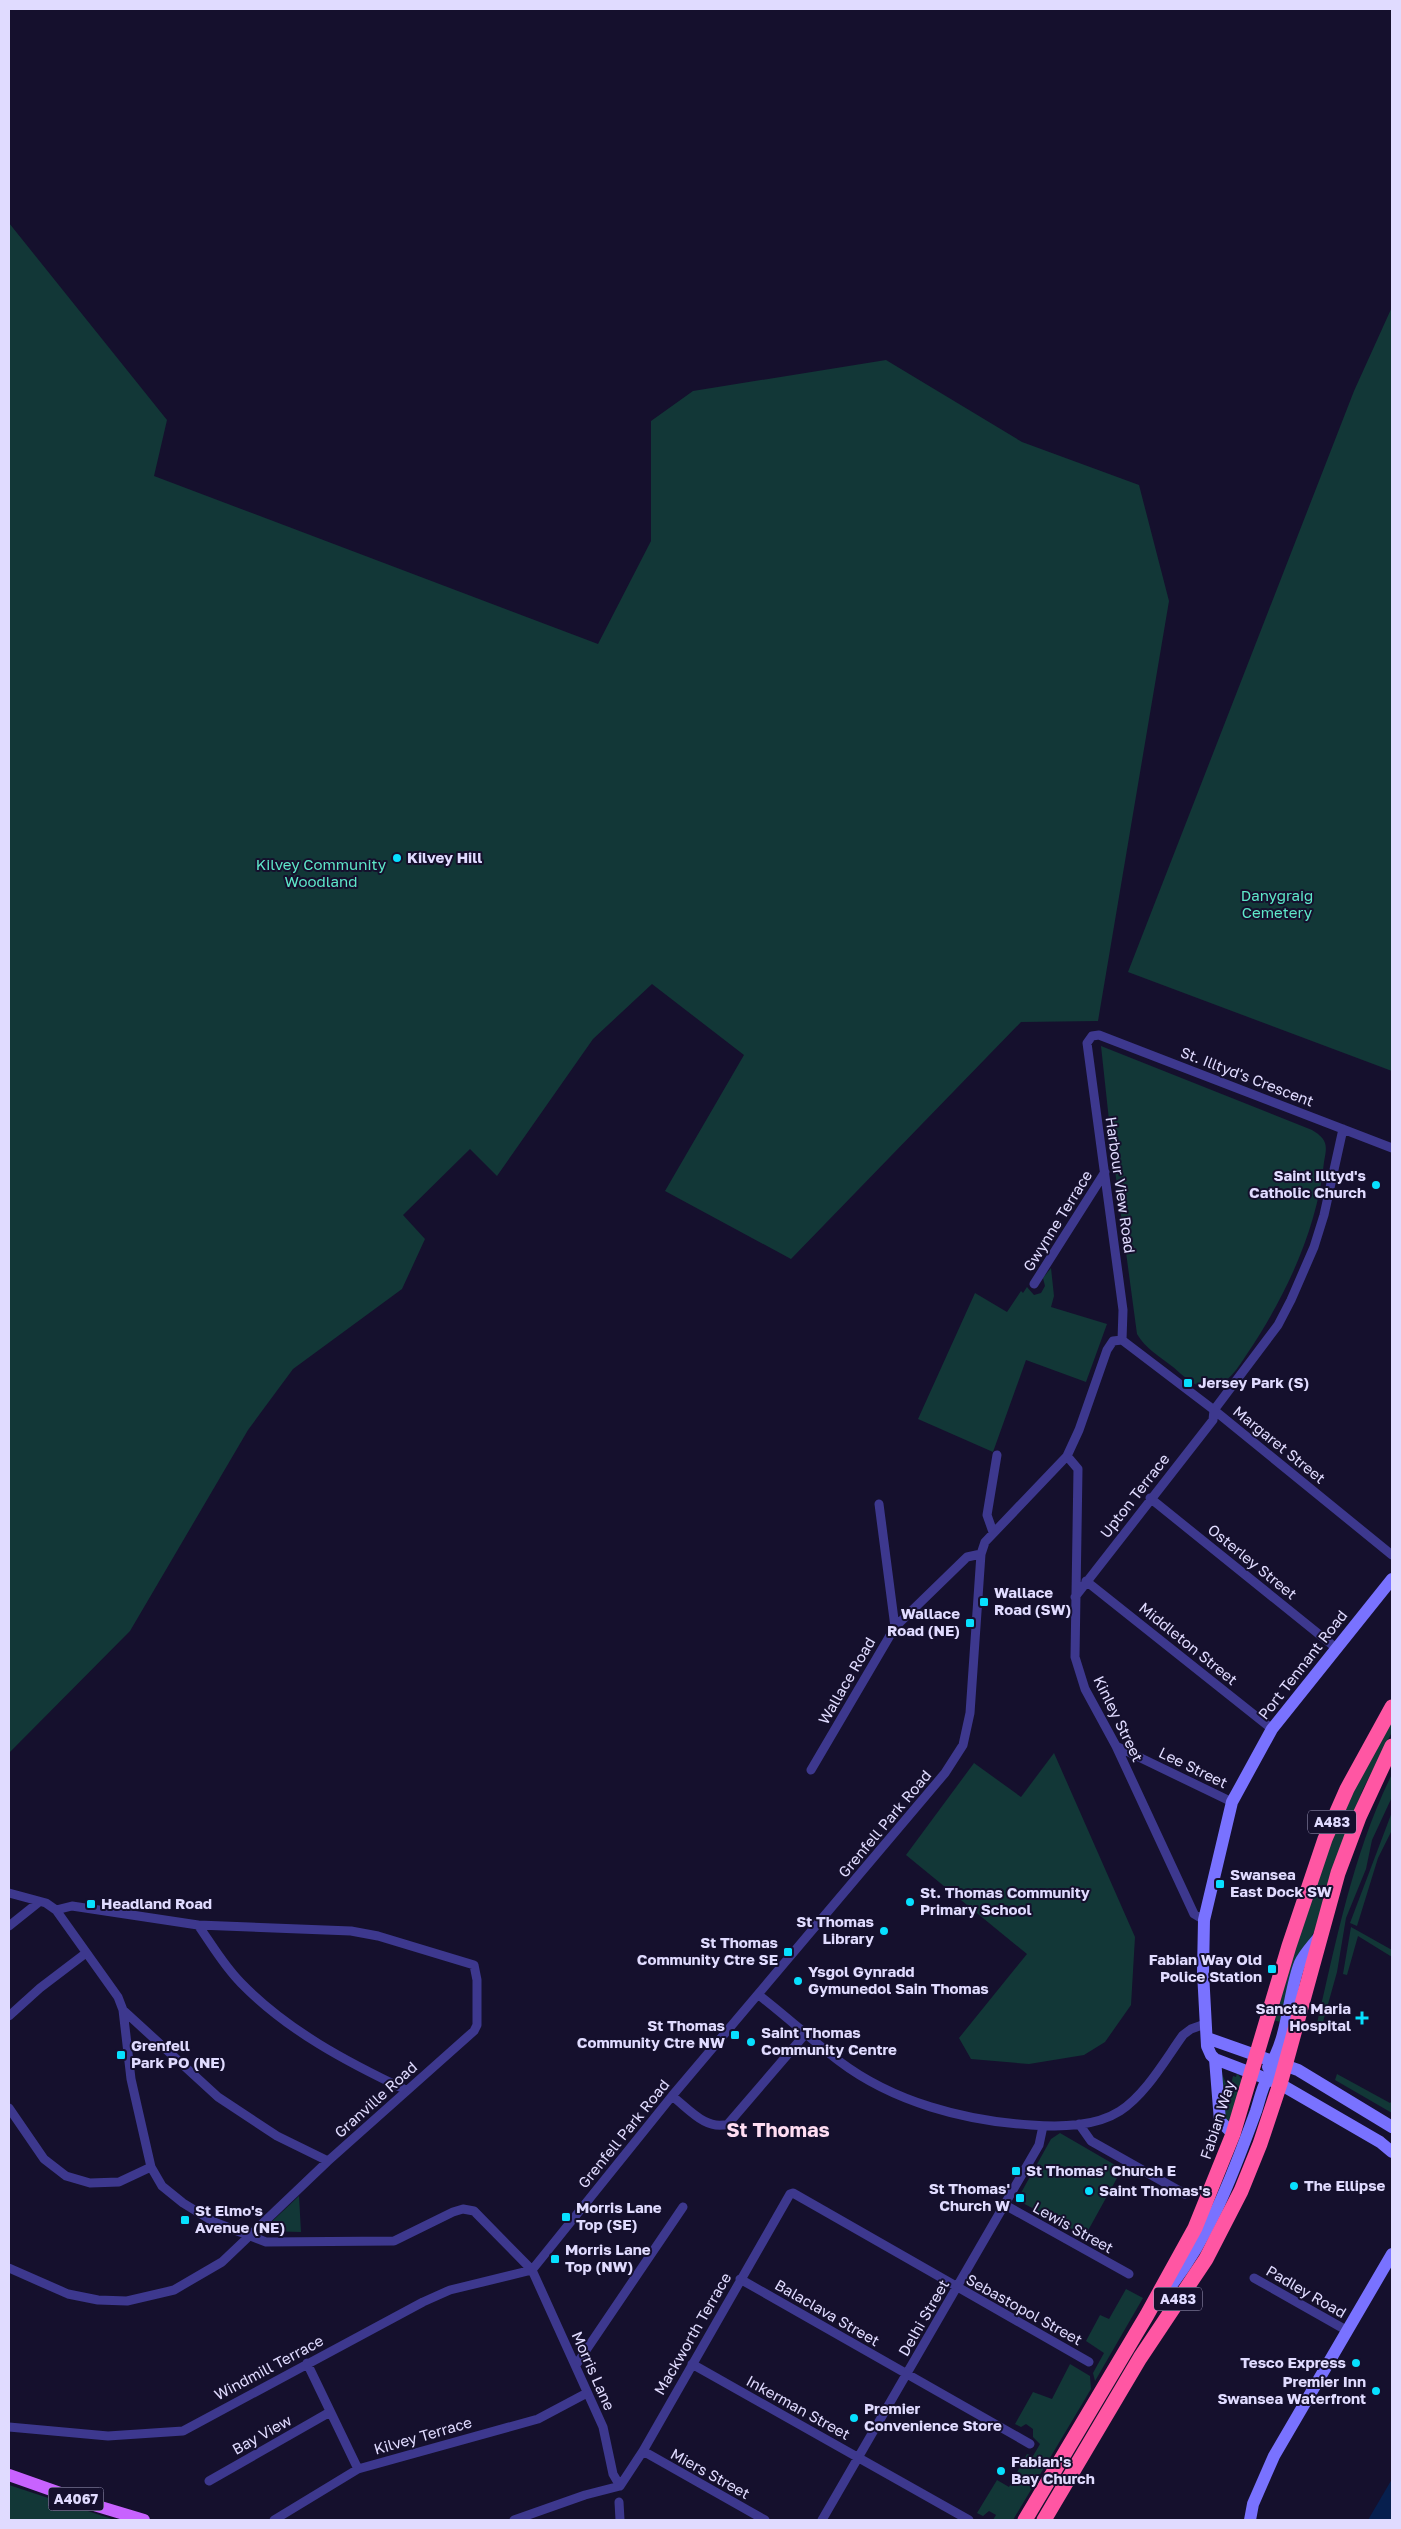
<svg xmlns="http://www.w3.org/2000/svg" width="1401" height="2529" viewBox="0 0 1401 2529" font-family="'Golos Text',sans-serif">
<style>
.green{fill:#123737}
.water{fill:#071f4e}
.lines{fill:none;stroke-linecap:round;stroke-linejoin:round}
.street{stroke:#3d388e;stroke-width:9}
.secondary{stroke:#7972ff;stroke-width:12}
.primary{stroke:#c862ff;stroke-width:12}
.highway{stroke:#ff56a3;stroke-width:15}
.poi-dot{fill:#07e0ff;stroke:#15102d;stroke-width:2}
.labels{text-anchor:middle;stroke-width:4;stroke-linejoin:round;paint-order:stroke}
.shield{fill:#15102d;stroke:#a39ec0;stroke-width:1}
.shield-label{font-size:14px;font-weight:bold;fill:#e0dbff}
.poi-label{font-size:15px;font-weight:bold;fill:#e0dbff;stroke:#15102d;text-anchor:start}
.park-label{font-size:15px;fill:#5ee8c9;stroke:#15102d}
.street-label{font-size:15px;fill:#e0dbff;stroke:#15102d}
.district-label{font-size:20px;font-weight:bold;fill:#ffddf2;stroke:#15102d}
</style>
<rect width="100%" height="100%" fill="#15102d"/>
<path class="green" d="M9,223l158,197 -13,56 444,168 53,-103v-120l42,-30 193,-31 136,82 117,43 30,116 -71,420 -77,1 -230,237 -126,-68 79,-136 -92,-71 -59,55 -96,137 -27,-27 -67,66 22,24 -23,50 -109,80 -45,61 -118,201 -121,122z
M1392,307v764l-264,-99 226,-581z
M1101,1046l211,84c5,3 11,7 13,13 2,6 0,13 -1,19 -7,69 -39,135 -77,192 -8,12 -19,31 -35,33 -16,3 -28,-11 -39,-20 -13,-10 -28,-19 -36,-33l-25,-186z
M1051,1268l3,28 -3,11 56,17 -21,58 -60,-22 -33,92 -75,-33 57,-126 32,19 14,-21 2,2 4,-6 7,8 7,-2 4,-7 -2,-8z
M1392,1716v16l-29,57 -25,65 -24,78 -17,29 -16,61 -8,-2 37,-124 30,-79z
M1054,1753l81,184 -4,68 -26,37 -21,13 -55,9 -58,-5 -12,-21 68,-84 -121,-99 68,-92 47,34z
M1392,1774v23l-20,43 -6,29 -20,49 -9,54 -16,57 -5,-1c20,-86 37,-175 76,-254z
M1392,1812v18l-14,28 -21,68 -7,-3z
M1351,1927l41,23v7l-34,-21 -11,39 -4,-1z
M1237,2073l6,8 -3,7 -9,-3 2,-9 3,1z
M1222,2074l6,14 11,4 -9,31 -6,-1z
M1337,2074l53,29 2,-2v12l-57,-33z
M1060,2133l62,36 -37,67 -68,-36 34,-61z
M299,2196l2,36 -36,-1v-3z
M1126,2289l17,9 -48,83 -2,-8 11,-20 -18,-12 14,-26 9,4z
M1070,2364l20,12 1,13 -78,131h-20l3,-5 -7,-4 -6,5 -6,-3 20,-33 12,7 18,-33 6,2 7,-12 -7,-7v-8l-7,-5 -5,3 -6,-3 18,-32 19,7z
M9,2485l106,35h-106z"/>
<path class="water" d="M1392,2479v41h-24z"/>
<g class="lines">
<path class="street" d="M1034,1284l71,-112
M1122,1340l1,-30 -36,-267 5,-7 7,-1 293,113
M1122,1340l92,70 178,145
M1067,1456l11,13 -3,188 10,32 31,57 78,168 10,6
M1150,1498l186,150
M879,1504l16,123
M993,1532l-6,-17 10,-60
M1086,1581l186,148
M1075,1597l138,-177 1,-10 64,-85 13,-25 23,-53 10,-32 19,-86
M1116,1746l116,56
M811,1770l84,-143 72,-70 14,-3
M9,1893l37,10 10,7 62,87 5,13 8,69 20,88 11,19 21,17 31,19 52,20 128,-1 59,-29 10,-3 11,2 58,59 71,157 10,47 7,12
M198,1925c14,20 26,41 43,58 47,48 106,79 165,107
M9,1926l30,-24
M760,1996c27,21 52,44 79,65 54,41 126,60 192,64 29,2 64,2 89,-14 26,-17 45,-51 63,-76l8,-6 14,-5
M123,2010l95,87 59,39 51,25
M9,2016l31,-28 46,-35
M672,2096c17,13 34,35 56,28l79,-92
M9,2108l35,51 22,17 24,7 29,-1 32,-15
M1079,2124l12,17 94,53
M1005,2205l124,69
M9,2268l59,26 30,6 29,1 47,-11 48,-28 106,-101 146,-130 3,-6v-45l-3,-15 -96,-29 -27,-5 -153,-6 -126,-19 -16,4
M532,2270l140,-174 273,-323 18,-28 7,-32 11,-159 4,-12 82,-86 12,-26 28,-80 6,-9 9,-1
M1254,2278l92,52
M740,2279l290,165
M307,2363l51,106
M692,2364l277,156
M576,2365l107,-158
M9,2427l99,9 75,-5 240,-129 27,-12 82,-20
M643,2451l122,69
M209,2481l121,-69
M620,2486l23,-35 147,-257 3,-1 296,169
M619,2502l1,18
M274,2520l84,-51 180,-50 49,-26
M514,2520l71,-25 35,-9
M822,2520l217,-375 4,-19"/>
<path class="secondary" d="M1392,1579l-120,150 -40,73 -28,118 -1,52 4,74 4,9 4,4 65,25 100,58 12,10
M1207,2038l91,32 94,57
M1215,2059l5,62 13,13
M1268,2067c20,-24 20,-75 32,-104 4,-9 12,-17 18,-25
M1162,2297c46,-55 70,-120 94,-186 6,-18 8,-39 28,-47
M1250,2520l3,-16 21,-48 118,-202"/>
<path class="primary" d="M9,2475l85,30 50,15"/>
<path class="highway" d="M1025,2520l122,-205 48,-87 38,-94 56,-188 36,-107 22,-50 45,-82
M1044,2520l96,-162 66,-99 35,-68 19,-47 20,-60 58,-211 21,-56 33,-71"/>
</g>
<g class="poi-dot">
<circle cx="397" cy="858" r="5"/>
<circle cx="1376" cy="1185" r="5"/>
<rect x="1183" y="1378" width="10" height="10" rx="2.5"/>
<rect x="979" y="1597" width="10" height="10" rx="2.5"/>
<rect x="965" y="1618" width="10" height="10" rx="2.5"/>
<rect x="1215" y="1879" width="10" height="10" rx="2.5"/>
<circle cx="910" cy="1902" r="5"/>
<rect x="86" y="1899" width="10" height="10" rx="2.5"/>
<circle cx="884" cy="1931" r="5"/>
<rect x="783" y="1947" width="10" height="10" rx="2.5"/>
<rect x="1267" y="1964" width="10" height="10" rx="2.5"/>
<circle cx="798" cy="1981" r="5"/>
<path d="M1359.5 2010.5h5v5h5v5h-5v5h-5v-5h-5v-5h5z"/>
<rect x="730" y="2030" width="10" height="10" rx="2.5"/>
<circle cx="751" cy="2042" r="5"/>
<rect x="116" y="2050" width="10" height="10" rx="2.5"/>
<rect x="1011" y="2166" width="10" height="10" rx="2.5"/>
<circle cx="1294" cy="2186" r="5"/>
<circle cx="1089" cy="2191" r="5"/>
<rect x="1015" y="2193" width="10" height="10" rx="2.5"/>
<rect x="561" y="2212" width="10" height="10" rx="2.5"/>
<rect x="180" y="2215" width="10" height="10" rx="2.5"/>
<rect x="550" y="2254" width="10" height="10" rx="2.5"/>
<circle cx="1356" cy="2363" r="5"/>
<circle cx="1376" cy="2391" r="5"/>
<circle cx="854" cy="2418" r="5"/>
<circle cx="1001" cy="2471" r="5"/>
</g>
<g class="labels">
<g class="shield">
<rect x="1308" y="1810.5" width="48" height="23" rx="4"/>
<rect x="1154" y="2287.5" width="48" height="23" rx="4"/>
<rect x="48.5" y="2487.5" width="55" height="23" rx="4"/>
</g>
<g class="shield-label">
<text x="1332" y="1827">A483</text>
<text x="1178" y="2304">A483</text>
<text x="76" y="2504">A4067</text>
</g>
<g class="poi-label">
<text x="407" y="863">Kilvey Hill</text>
<text x="1366" y="1181" text-anchor="end">Saint Illtyd's<tspan x="1366" dy="17">Catholic Church</tspan></text>
<text x="1198" y="1388">Jersey Park (S)</text>
<text x="994" y="1598">Wallace<tspan x="994" dy="17">Road (SW)</tspan></text>
<text x="960" y="1619" text-anchor="end">Wallace<tspan x="960" dy="17">Road (NE)</tspan></text>
<text x="1230" y="1880">Swansea<tspan x="1230" dy="17">East Dock SW</tspan></text>
<text x="920" y="1898">St. Thomas Community<tspan x="920" dy="17">Primary School</tspan></text>
<text x="101" y="1909">Headland Road</text>
<text x="874" y="1927" text-anchor="end">St Thomas<tspan x="874" dy="17">Library</tspan></text>
<text x="778" y="1948" text-anchor="end">St Thomas<tspan x="778" dy="17">Community Ctre SE</tspan></text>
<text x="1262" y="1965" text-anchor="end">Fabian Way Old<tspan x="1262" dy="17">Police Station</tspan></text>
<text x="808" y="1977">Ysgol Gynradd<tspan x="808" dy="17">Gymunedol Sain Thomas</tspan></text>
<text x="1351" y="2014" text-anchor="end">Sancta Maria<tspan x="1351" dy="17">Hospital</tspan></text>
<text x="725" y="2031" text-anchor="end">St Thomas<tspan x="725" dy="17">Community Ctre NW</tspan></text>
<text x="761" y="2038">Saint Thomas<tspan x="761" dy="17">Community Centre</tspan></text>
<text x="131" y="2051">Grenfell<tspan x="131" dy="17">Park PO (NE)</tspan></text>
<text x="1026" y="2176">St Thomas' Church E</text>
<text x="1304" y="2191">The Ellipse</text>
<text x="1010" y="2194" text-anchor="end">St Thomas'<tspan x="1010" dy="17">Church W</tspan></text>
<text x="1099" y="2196">Saint Thomas's</text>
<text x="576" y="2213">Morris Lane<tspan x="576" dy="17">Top (SE)</tspan></text>
<text x="195" y="2216">St Elmo's<tspan x="195" dy="17">Avenue (NE)</tspan></text>
<text x="565" y="2255">Morris Lane<tspan x="565" dy="17">Top (NW)</tspan></text>
<text x="1346" y="2368" text-anchor="end">Tesco Express</text>
<text x="1366" y="2387" text-anchor="end">Premier Inn<tspan x="1366" dy="17">Swansea Waterfront</tspan></text>
<text x="864" y="2414">Premier<tspan x="864" dy="17">Convenience Store</tspan></text>
<text x="1011" y="2467">Fabian's<tspan x="1011" dy="17">Bay Church</tspan></text>
</g>
<g class="park-label">
<text x="321" y="870">Kilvey Community<tspan x="321" dy="17">Woodland</tspan></text>
<text x="1277" y="901">Danygraig<tspan x="1277" dy="17">Cemetery</tspan></text>
</g>
<g class="street-label">
<text transform="translate(1247 1077) rotate(21)" y="5">St. Illtyd's Crescent</text>
<text transform="translate(1120 1185) rotate(82)" y="5">Harbour View Road</text>
<text transform="translate(1058 1221) rotate(-58)" y="5">Gwynne Terrace</text>
<text transform="translate(1279 1445) rotate(39)" y="5">Margaret Street</text>
<text transform="translate(1135 1496) rotate(-52)" y="5">Upton Terrace</text>
<text transform="translate(1252 1562) rotate(39)" y="5">Osterley Street</text>
<text transform="translate(1188 1644) rotate(39)" y="5">Middleton Street</text>
<text transform="translate(1303 1665) rotate(-52)" y="5">Port Tennant Road</text>
<text transform="translate(847 1681) rotate(-60)" y="5">Wallace Road</text>
<text transform="translate(1118 1719) rotate(64)" y="5">Kinley Street</text>
<text transform="translate(1193 1768) rotate(26)" y="5">Lee Street</text>
<text transform="translate(885 1824) rotate(-50)" y="5">Grenfell Park Road</text>
<text transform="translate(376 2100) rotate(-42)" y="5">Granville Road</text>
<text transform="translate(1218 2120) rotate(-72)" y="5">Fabian Way</text>
<text transform="translate(624 2134) rotate(-51)" y="5">Grenfell Park Road</text>
<text transform="translate(1073 2228) rotate(29)" y="5">Lewis Street</text>
<text transform="translate(1306 2292) rotate(30)" y="5">Padley Road</text>
<text transform="translate(1024 2310) rotate(29)" y="5">Sebastopol Street</text>
<text transform="translate(827 2313) rotate(30)" y="5">Balaclava Street</text>
<text transform="translate(924 2318) rotate(-60)" y="5">Delhi Street</text>
<text transform="translate(693 2334) rotate(-60)" y="5">Mackworth Terrace</text>
<text transform="translate(269 2368) rotate(-28)" y="5">Windmill Terrace</text>
<text transform="translate(593 2371) rotate(66)" y="5">Morris Lane</text>
<text transform="translate(798 2408) rotate(29)" y="5">Inkerman Street</text>
<text transform="translate(262 2435) rotate(-29)" y="5">Bay View</text>
<text transform="translate(423 2436) rotate(-16)" y="5">Kilvey Terrace</text>
<text transform="translate(710 2474) rotate(29)" y="5">Miers Street</text>
</g>
<g class="district-label">
<text x="778" y="2137">St Thomas</text>
</g>
</g>
<rect width="1401" height="2529" fill="none" stroke="#e0dbff" stroke-width="20"/>
</svg>
